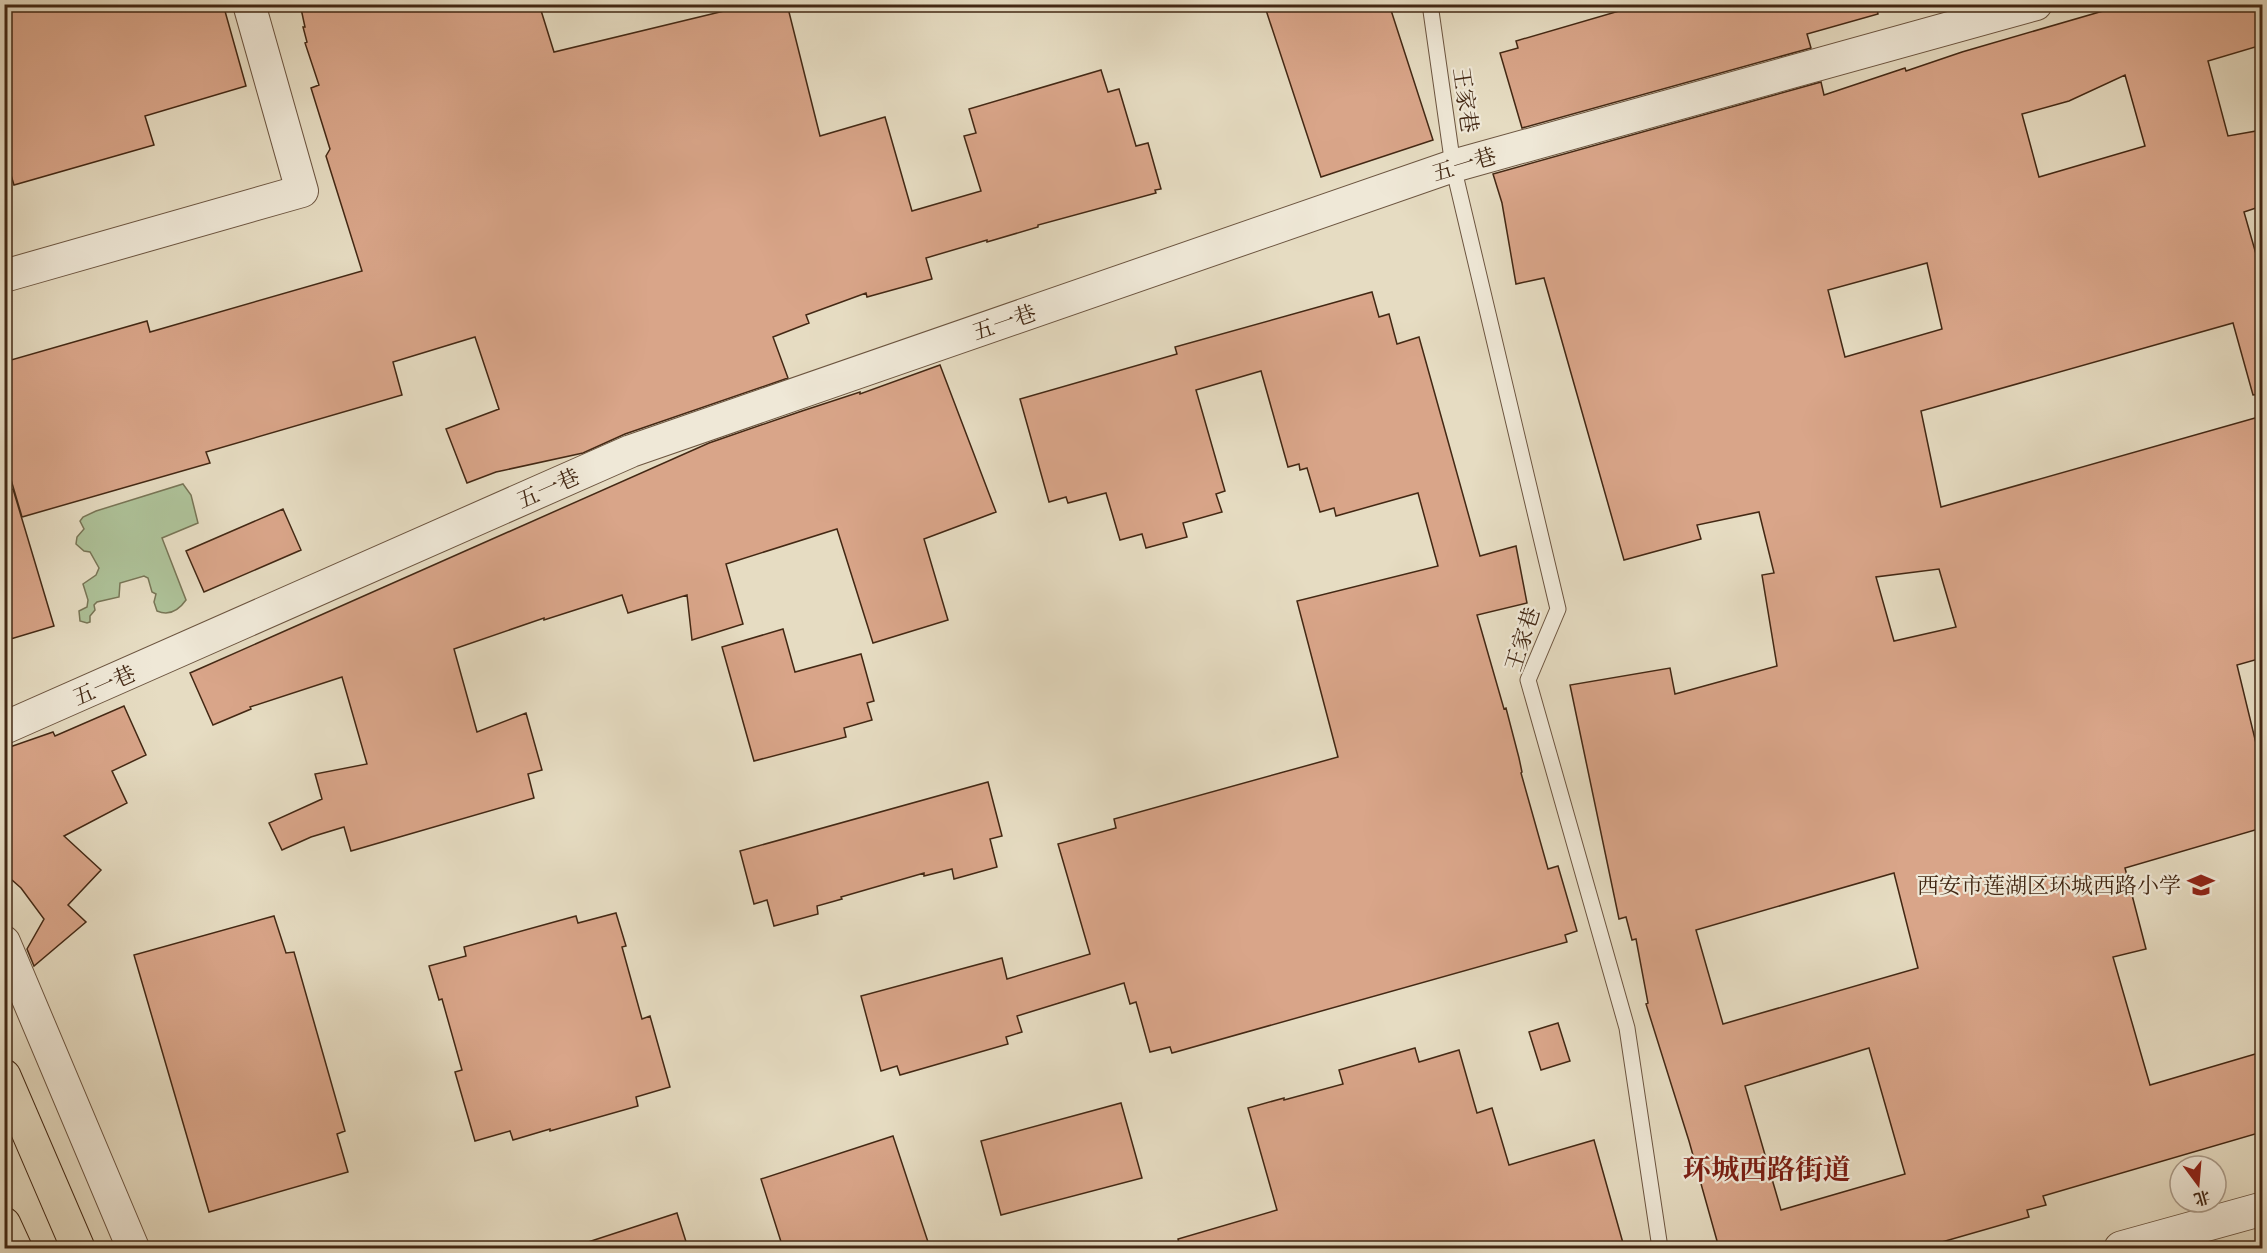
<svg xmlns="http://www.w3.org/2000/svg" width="2267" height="1253" viewBox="0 0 2267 1253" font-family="'EB Garamond','Noto Serif SC',serif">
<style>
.green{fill:#aec299;stroke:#787556;stroke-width:1.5}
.building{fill:#d9a589;stroke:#432814;stroke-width:1.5;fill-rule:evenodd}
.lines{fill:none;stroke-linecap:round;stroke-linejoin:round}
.service-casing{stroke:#6c5540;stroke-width:17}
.minor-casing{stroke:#6c5540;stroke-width:34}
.tertiary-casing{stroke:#6c5540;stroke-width:35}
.primary-casing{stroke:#432814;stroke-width:35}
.service{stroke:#efe8d7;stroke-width:15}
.minor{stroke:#efe8d7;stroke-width:32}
.tertiary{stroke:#efe8d7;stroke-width:33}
.primary{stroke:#e6dcc2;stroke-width:33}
.labels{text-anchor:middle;stroke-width:4.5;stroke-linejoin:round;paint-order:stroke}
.street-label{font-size:22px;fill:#432814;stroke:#efe8d7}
.poi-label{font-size:22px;fill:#432814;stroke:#efe8d7;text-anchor:end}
.district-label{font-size:28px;font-weight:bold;fill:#7a1f14;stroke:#efe8d7}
</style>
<rect width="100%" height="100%" fill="#e6dcc2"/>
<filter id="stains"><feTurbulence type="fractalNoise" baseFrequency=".00333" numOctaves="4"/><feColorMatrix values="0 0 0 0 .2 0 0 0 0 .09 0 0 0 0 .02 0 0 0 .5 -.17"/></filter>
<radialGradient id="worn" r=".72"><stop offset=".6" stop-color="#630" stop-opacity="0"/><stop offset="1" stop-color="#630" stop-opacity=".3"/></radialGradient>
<path class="green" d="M183,484l8,11 7,28 -36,15 24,62c-7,10 -17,16 -29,11l-3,-9 2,-8 -4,-2 -4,-14 -4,-2 -24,7 -1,14 -22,5 -3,3 1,5 -5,6v6l-3,1 -7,-2 -1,-10 8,-4 1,-7 -5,-16 13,-9 3,-7 -9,-16 -6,-1 -8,-7 1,-7 7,-8 -4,-8 3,-4 13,-6z"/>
<path class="building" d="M4,4h219l23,82 -101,30 9,29 -140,40 -10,-33z
M300,4h239l15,48 199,-48h34l33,132 65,-19 27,94 69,-20 -17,-55 12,-3 -7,-24 132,-39 7,22 11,-3 17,57 12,-3 13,46 -6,1 1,3 -118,32v2l-51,15v-2l-61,18 6,21 -65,18 -1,-4 -60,22 3,8 -36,14 15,41 -163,56 -42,19 -87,19 -29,11 -21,-54 53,-20 -24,-72 -82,25 9,33 -196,57 4,11 -188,54 -18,-61v-94l143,-41 3,11 212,-61 -36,-115 4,-7 -19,-61 8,-3 -14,-42 2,-1 -4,-15h2z
M1264,4h125l44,136 -112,37z
M1643,4h233l2,10 -71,20 4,14 -289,80 -22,-75 18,-5 -2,-7z
M2127,4h135v41l-54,16 20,75 34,-6v76l-18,6 18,63v119l-9,1 -20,-72 -312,88 20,96 321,-91v242l-25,7 25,103v60l-137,40 21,81 -33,8 37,128 112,-33v80l-219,64 3,9 -19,5 2,7 -108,31h-202l-30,-107 -43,-137 2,-1 -12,-64 -4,1 -6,-23 -7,2 -49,-234 100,-17 5,26 102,-28 -15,-91 12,-2 -15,-61 -62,13 4,14 -77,21 -80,-282 -28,6 -14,-81 -9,-29 328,-92 3,13 81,-27 1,3 56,-19zM2125,75l20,71 -106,31 -17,-63 47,-13zM1927,263l15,66 -97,28 -17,-67zM1939,569l17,58 -62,14 -18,-64zM1894,873l24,95 -195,56 -27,-94zM1869,1048l36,126 -124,36 -36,-124z
M1372,292l7,25 10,-3 8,30 22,-7 61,219 36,-10 11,57 -50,12 27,94 2,-1 13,50 3,14 -1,1 27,96 10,-3 19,65 -12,4 2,7 -395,111 -2,-6 -20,5 -14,-50 -6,2 -6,-21 -107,33 5,16 -16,5 2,7 -108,31 -3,-9 -16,5 -20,-75 141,-38 5,21 83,-25 -32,-110 58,-16 -2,-9 224,-62 -41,-156 141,-35 -20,-73 -82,23 -2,-8 -14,4 -13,-44 -7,2 -1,-6 -11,3 -27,-96 -65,19 29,101 -9,3 6,18 -39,11 4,14 -41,11 -4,-14 -22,6 -14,-47 -38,10 -2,-6 -17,5 -29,-103 157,-45 -2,-7z
M940,365l56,147 -72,27 24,81 -75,23 -36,-114 -111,35 17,60 -51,16 -5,-45 -59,18 -6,-18 -78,25v-2l-90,31 23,83 49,-19 16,57 -14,4 6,24 -183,53 -7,-24 -33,10 -29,13 -13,-27 53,-24 -7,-25 52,-10 -25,-87 -92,30 1,2 -38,16 -23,-52 519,-230 93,-32 58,-19v2z
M13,489l41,137 -50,15v-151z
M283,509l18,41 -97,42 -18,-41z
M783,629l12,43 66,-18 13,47 -7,2 5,17 -28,8 2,9 -92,24 -32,-114z
M124,706l22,49 -34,16 15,32 -63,33 37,34 -33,35 18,17 -52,44 -7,-17 17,-30 -23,-31 -17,-15v-124l49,-17 2,4z
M988,782l14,54 -12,3 7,28 -43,12 -2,-10 -28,7v-3l-83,24 1,2 -25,7 1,8 -44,12 -7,-26 -13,4 -14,-53z
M616,913l10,33 -4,1 20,72 8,-3 20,71 -34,10 2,9 -88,25v-2l-37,11 -3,-9 -35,10 -20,-69 7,-2 -20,-71 -3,1 -10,-34 37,-10 -2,-9 29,-8 83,-23 2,7z
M274,916l12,37 8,-1 51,179 -8,3 11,38 -139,40 -75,-257z
M1558,1023l12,38 -29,9 -12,-38z
M1415,1048l4,14 40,-12 18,63 15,-5 17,57 85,-25 29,103 -21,5h-422l-2,-9 99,-29 -29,-102 36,-10v2l59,-16 -4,-14z
M1121,1103l21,75 -141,37 -20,-74z
M893,1136l37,112h-147l-22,-69z
M677,1213l11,35h-99l-1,-6z"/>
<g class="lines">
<defs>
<path id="service" d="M1430,4l23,162 105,443 -30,71 99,348 33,220"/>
<path id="minor" d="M4,276l298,-85 -53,-187
M4,728l627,-277 822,-285 583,-162
M4,942l129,306"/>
<path id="tertiary" d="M2121,1248l141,-39"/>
<path id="primary" d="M4,1076l74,172
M4,1224l11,24"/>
</defs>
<use href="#service" class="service-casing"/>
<use href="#minor" class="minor-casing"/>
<use href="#tertiary" class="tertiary-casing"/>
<use href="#primary" class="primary-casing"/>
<use href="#service" class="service"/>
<use href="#minor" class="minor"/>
<use href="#tertiary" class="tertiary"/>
<use href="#primary" class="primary"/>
</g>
<defs>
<symbol id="school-bare" viewBox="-9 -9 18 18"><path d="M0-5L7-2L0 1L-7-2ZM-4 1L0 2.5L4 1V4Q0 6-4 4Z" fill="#8f2418" stroke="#efe8d7" stroke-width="2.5" paint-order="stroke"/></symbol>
</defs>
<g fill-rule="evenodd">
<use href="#school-bare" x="2182" y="866" width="38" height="38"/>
</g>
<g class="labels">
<g class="street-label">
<text transform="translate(1466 100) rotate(82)" y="8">王家巷</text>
<text transform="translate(1464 164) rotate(-17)" y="8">五一巷</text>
<text transform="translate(1004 322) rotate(-19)" y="8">五一巷</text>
<text transform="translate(548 488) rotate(-24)" y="8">五一巷</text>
<text transform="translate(1522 639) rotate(-72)" y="8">王家巷</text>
<text transform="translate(104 685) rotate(-24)" y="8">五一巷</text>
</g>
<g class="poi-label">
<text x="2181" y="893">西安市莲湖区环城西路小学</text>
</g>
<g class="district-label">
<text x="1767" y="1179">环城西路街道</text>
</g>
</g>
<rect width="2267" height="1253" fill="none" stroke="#e6dcc2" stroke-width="24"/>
<rect x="6" y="6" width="2255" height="1241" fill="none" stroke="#432814" stroke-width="3"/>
<rect x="12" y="12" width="2243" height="1229" fill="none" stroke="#432814" stroke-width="1.5"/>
<g transform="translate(2198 1184) rotate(164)"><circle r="28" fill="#efe8d7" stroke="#aa9b89" stroke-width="1.5"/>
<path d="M0-4.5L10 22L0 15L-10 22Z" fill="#8f2418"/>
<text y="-9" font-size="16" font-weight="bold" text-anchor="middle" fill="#432814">北</text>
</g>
<rect width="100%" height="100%" filter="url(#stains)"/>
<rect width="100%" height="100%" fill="url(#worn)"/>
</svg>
